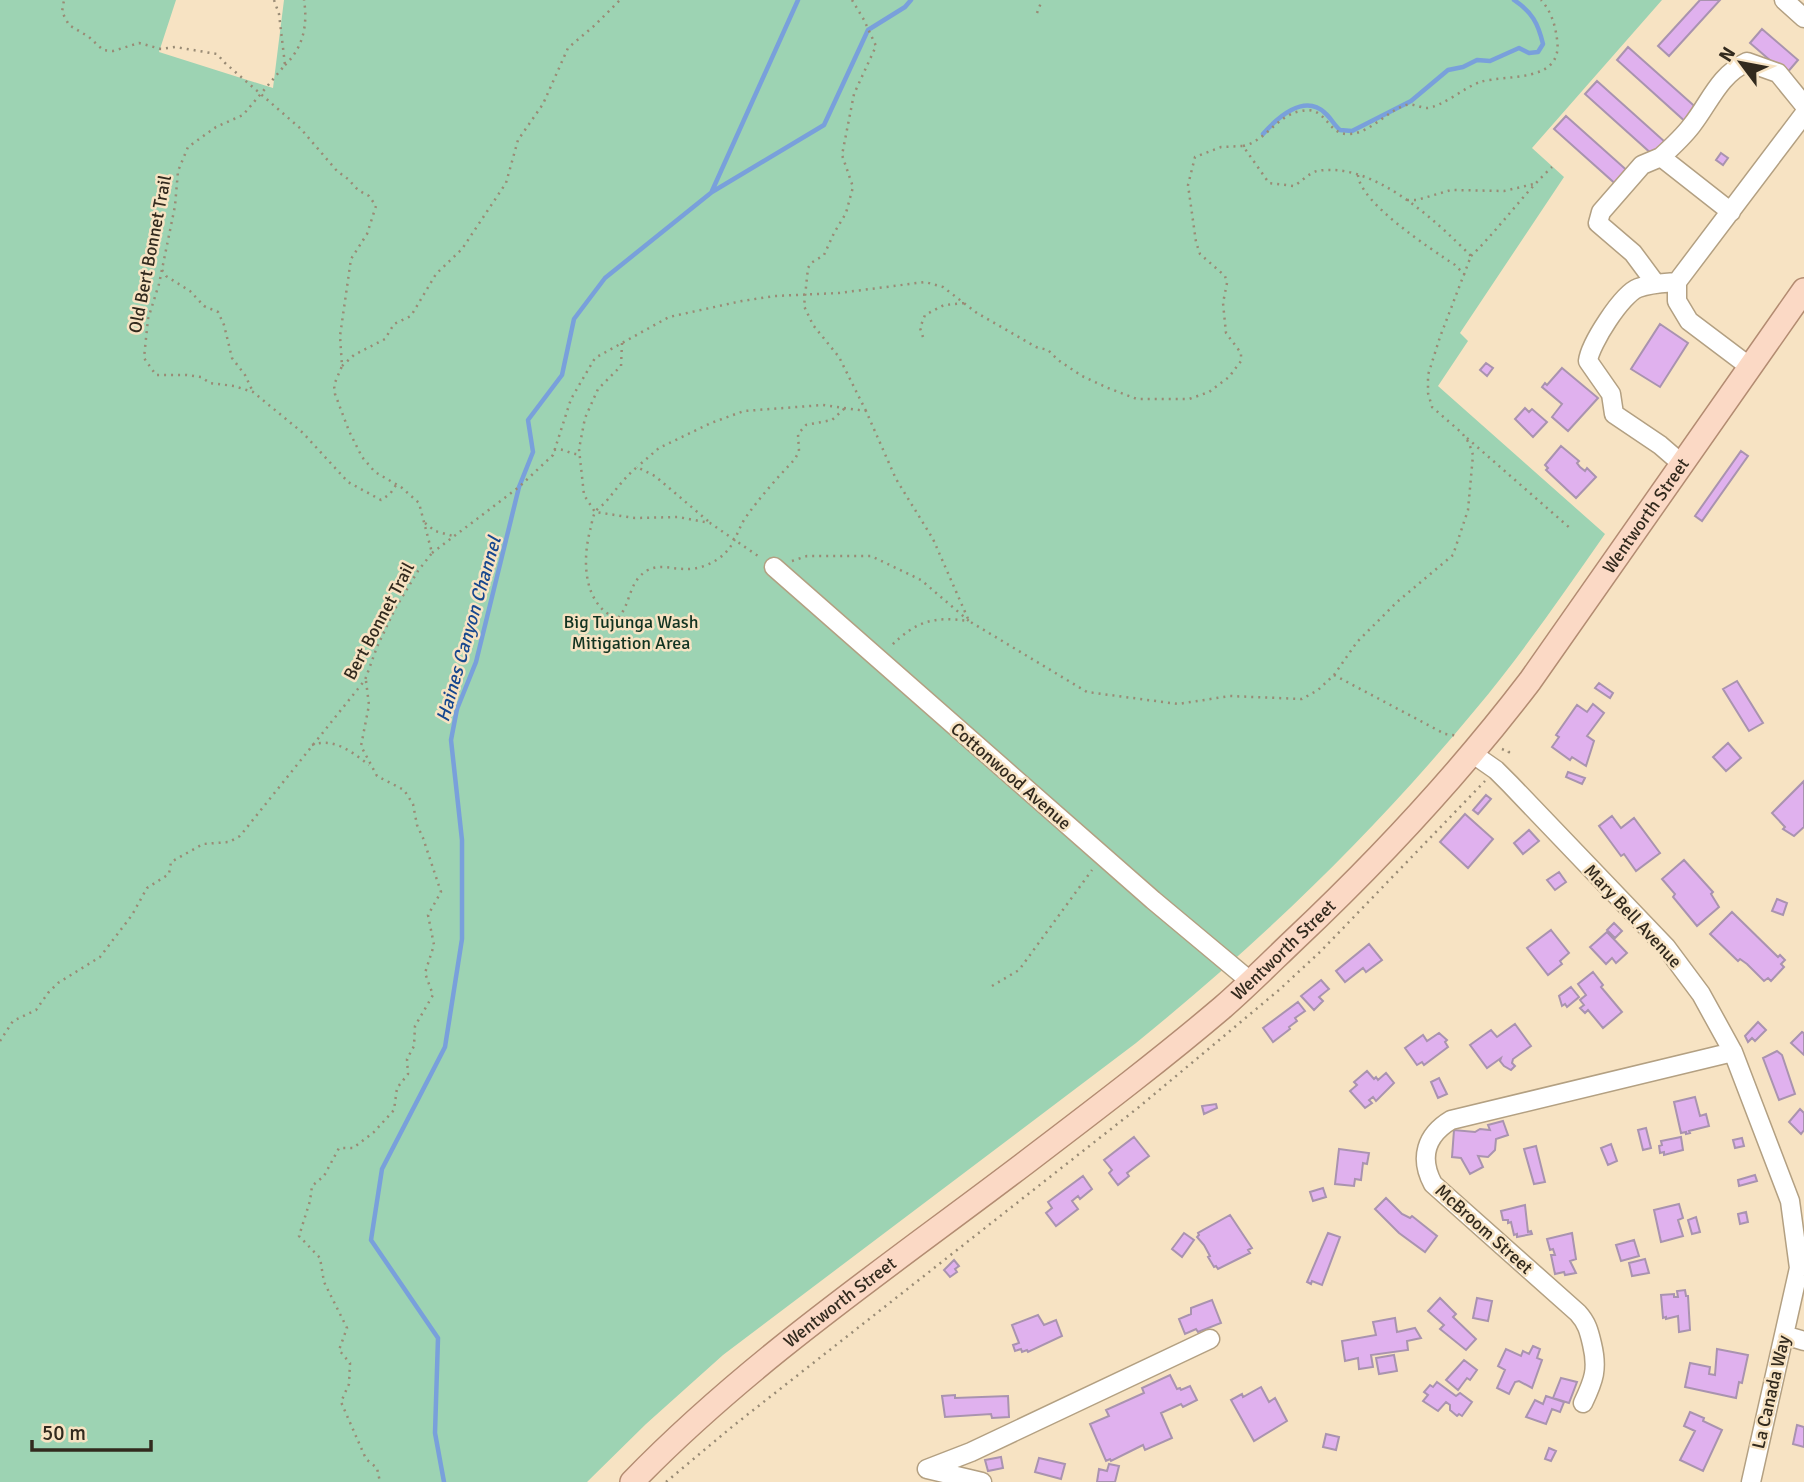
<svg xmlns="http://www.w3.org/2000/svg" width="1804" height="1482" viewBox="0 0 1804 1482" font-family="Signika,sans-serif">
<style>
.green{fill:#9dd3b3}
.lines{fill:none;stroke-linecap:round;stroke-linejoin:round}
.stream{stroke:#79a0db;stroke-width:4.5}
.building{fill:#e0b1ee;stroke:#a993af;stroke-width:2}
.minor-casing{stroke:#b3a082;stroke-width:21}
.major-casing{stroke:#b38c72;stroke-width:26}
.path{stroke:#998b75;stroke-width:2.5;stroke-dasharray:2 5;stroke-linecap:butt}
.minor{stroke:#fff;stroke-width:18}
.major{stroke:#fbd9c5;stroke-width:23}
.labels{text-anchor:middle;stroke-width:5;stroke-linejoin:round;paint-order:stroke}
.street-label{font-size:18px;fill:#322a1e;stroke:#f7e3c3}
.park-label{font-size:18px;fill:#123321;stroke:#f7e3c3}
.water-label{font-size:19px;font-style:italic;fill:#17478e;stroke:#f7e3c3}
</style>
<rect width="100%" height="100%" fill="#f7e3c3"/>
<path class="green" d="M0,0h176l-17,52 114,36 11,-88h1378l-130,148 32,29 -104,156 8,8 -30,45 167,148c-42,60 -83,120 -130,176 -103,125 -216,233 -339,333l-413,312 -77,69 -59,58h-587z"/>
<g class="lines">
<path class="stream" d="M1263,134c14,-16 41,-41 62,-21 6,5 9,12 15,17l12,1 59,-30 37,-31 15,-3 14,-7 13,1 29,-13 10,5 9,-1 5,-8c-5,-21 -11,-32 -29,-44
M712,191l86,-191
M444,1482l-9,-49 3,-95 -67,-98 11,-71 63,-122 17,-108v-99l-11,-100 6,-31 19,-47 43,-175 14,-35 -5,-32 34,-45 12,-56 31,-41 107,-86 112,-67 44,-95 37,-23 6,-7"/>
</g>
<path class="building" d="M1700,0h20l-51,56 -11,-10z
M1762,29l36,31 -12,14 -36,-31z
M1628,47l72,64 -12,13 -71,-64z
M1597,81l68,61 -12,13 -68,-61z
M1566,116l65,58 -12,13 -65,-58z
M1721,153l7,5 -5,7 -7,-5z
M1660,324l28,19 -28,44 -29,-18z
M1486,363l7,5 -6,8 -7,-6z
M1562,368l36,30 -30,33 -16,-14 10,-13 -20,-17 3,-4 2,2z
M1525,408l4,4 3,-3 15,13 -14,15 -18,-18z
M1561,446l18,15 -2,2 3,4 5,4 2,-3 9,9 -20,21 -30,-28 2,-2 -3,-3z
M1741,451l7,5 -46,65 -7,-5z
M1737,681l26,42 -14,8 -26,-42z
M1599,683l14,10 -3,5 -15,-10z
M1593,704l11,9 -17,23 7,5 -8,25 -14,-9 -2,3 -18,-13 7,-10 -3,-2 21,-30 10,7z
M1728,743l13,15 -15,13 -13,-14z
M1568,772l17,6 -3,6 -16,-7z
M1804,781v46l-10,9 -11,-7 2,-2 -13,-14z
M1486,795l5,4 -13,15 -5,-4z
M1465,814l28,25 -25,29 -28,-26z
M1612,816l9,12 13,-10 26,35 -24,18 -12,-17 -3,2 -22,-30z
M1529,830l10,11 -16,13 -9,-11z
M1684,860l29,32 -2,2 8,13 -22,19 -24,-29 2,-3 -13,-15z
M1559,872l7,10 -11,8 -8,-10z
M1777,899l10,4 -4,12 -11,-4z
M1732,912l46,45 2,-2 5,5 -4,4 3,3 -13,14 -3,-3 -4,3 -17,-17 -7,-5 -2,2 -28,-27z
M1614,923l8,8 -7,7 -8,-8z
M1551,930l18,23 -9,8 2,3 -14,11 -21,-27z
M1607,932l20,21 -11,10 -4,-5 -6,6 -16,-17z
M1369,944l13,16 -16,12 -3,-4 -18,14 -9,-11z
M1593,972l10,13 -2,2 21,25 -19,16 -15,-18 -3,3 -5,-5 4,-3 -4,-5 6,-5 -8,-11z
M1321,980l8,9 -10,8 4,4 -9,9 -13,-14z
M1571,987l8,10 -12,10 -2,-3 -3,2 -3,-10z
M1298,1002l7,9 -10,7 2,3 -8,6 1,2 -17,13 -10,-14z
M1758,1022l8,8 -11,11 -3,-3 -4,4 -3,-6z
M1515,1024l16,22 -18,13 -1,4 3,3 -4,4 -7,-4 -4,-5 1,-3 -14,10 -17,-23 21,-15 6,7z
M1802,1032l2,1v22l-13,-12z
M1439,1033l8,7 -2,2 3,5 -24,18 -2,-3 -5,3 -12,-17 18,-13 4,6z
M1777,1051l5,4 13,39 -16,6 -16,-42z
M1367,1071l7,8 2,-2 2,3 8,-7 8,10 -18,18 -3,-4 -4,3 3,3 -7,5 -15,-17 7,-6 -3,-3z
M1439,1078l8,16 -9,4 -7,-16z
M1695,1097l5,19 6,-2 3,12 -20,5 1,2 -4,1v-2l-5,1 -7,-31z
M1216,1104l1,4 -13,6 -2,-8z
M1800,1109l4,4v17l-3,4 -12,-12z
M1503,1121l5,14 -12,4 -1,11 -7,7 -10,-1 5,11 -13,7 -9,-16 -9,-1 2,-27 21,2 5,-3 10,1 -2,-5z
M1646,1128l5,20 -8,2 -5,-20z
M1134,1137l15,19 -22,17 2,3 -11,9 -9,-12 3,-3 -8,-10z
M1681,1137l2,13 -19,5v-3l-4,1 -1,-7 3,-1 -1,-4z
M1742,1138l2,8 -9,2 -2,-8z
M1611,1144l6,17 -9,4 -7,-17z
M1536,1146l9,36 -11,2 -10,-35z
M1339,1149l30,4 -2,11 -4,-1 -2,17 -6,-1 -1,7 -19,-2z
M1755,1175l2,6 -18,5 -1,-6z
M1083,1176l9,13 -12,10 -2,-3 -6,5 6,8 -22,17 -10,-13 6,-5 -4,-6z
M1323,1188l3,9 -13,4 -3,-9z
M1386,1198l16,16 8,4 2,-2 25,20 -12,16 -26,-19 -24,-24z
M1679,1204l4,14 -5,2 5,16 -22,6 -7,-32z
M1525,1205l3,27 3,-1 1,3 -15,3v-3l-3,1 -3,-13 -3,1v-3h-5l-2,-9z
M1746,1212l2,10 -8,2 -2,-10z
M1230,1215l22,33 -4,2 2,3 -32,16 -2,-3 -2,1 -6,-10 2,-1 -6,-11 -7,-8 2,-2 -1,-2z
M1696,1217l4,15 -8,2 -4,-14z
M1184,1233l10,7 -12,17 -10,-8z
M1328,1233l12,4 -18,48 -10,-4 -1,3 -4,-2z
M1572,1233l4,26 -6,2 6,12 -11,2 -1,-3 -9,2 -4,-19h4l-2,-6 -3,1 -3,-11z
M1634,1240l5,16 -18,5 -5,-16z
M1645,1259l4,14 -17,3 -3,-13z
M954,1260l5,6 -4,3 2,3 -7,5 -6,-7z
M1685,1290l1,6h2l2,34 -11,2 -1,-16 -12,3v-2l-3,1 -2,-23 13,-1v3h4l-1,-6z
M1440,1298l16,16 -3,3 23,22 -10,11 -26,-21 4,-4 -16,-14z
M1477,1298l15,3 -4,20 -15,-3z
M1212,1300l9,23 -23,9 -2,-3 -11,5 -6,-15 12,-5v-6z
M1038,1315l6,10 12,-5 6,16 -34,16 -1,-2 -5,2 -1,-3 -6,2 -2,-6 6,-2 -7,-18z
M1395,1318l2,14 18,-4 6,10 -14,3 1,9 -37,5 2,12 -14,2 -1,-11 -13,3 -3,-20 34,-6 -3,-13z
M1533,1346l7,3 -3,9 5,2 -10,28 -13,-7 -4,1 -6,12 -12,-6 8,-18 -7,-4 8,-17 15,7 2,-5 6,3z
M1717,1349l31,6 -6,28 -3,-1 -3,16 -51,-11 5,-24 20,4 -1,7 6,1z
M1394,1355l3,16 -18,3 -3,-16z
M1464,1360l13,10 -7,10 -3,-2 -9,12 -12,-10z
M1170,1375l7,14 3,-1 1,2 9,-4 7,14 -14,7 -2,-3 -20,9 11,25 -27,12 -2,-5 -32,16 -1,-2 -4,2 -16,-37 19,-8 -3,-6 38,-17 -2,-5z
M1561,1378l16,4 -8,21 -16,-5z
M1437,1382l19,14 4,-3 12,9 -10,14 -3,-2 -2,2 -7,-6v-5l-4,-3 -8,9 -15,-10 5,-6 -4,-3 6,-7 3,2z
M1261,1387l8,15 6,-4 12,23 -33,20 -23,-41 11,-6 1,3z
M955,1395v3l53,-2 1,21 -17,1 -1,-4 -46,3 -3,-21z
M1546,1396l18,6 -4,10 -8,-3 -6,15 -20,-7 9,-17 8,4z
M1690,1412l14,6 -1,3 19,9 -19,41 -23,-11 15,-29 -11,-5z
M1797,1425l7,2v20l-11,-3z
M1326,1434l13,3 -3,13 -13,-3z
M1549,1448l7,3 -5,10 -6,-2z
M1001,1457l2,11 -15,3 -3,-11z
M1039,1458l26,6 -4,15 -26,-7z
M1109,1464l10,2 -4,16h-18l2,-13 8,2z"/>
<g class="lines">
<defs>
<path id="minor" d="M1784,0l20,18
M1661,157c11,-10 22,-20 31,-32 18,-23 27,-50 55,-63l31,11 26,32
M1677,282c-13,1 -26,1 -39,6 -16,6 -48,56 -50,73l23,33 3,20 46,31 22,19
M1656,284l-23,-31 -35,-30 3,-11 41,-47 19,-8 70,55
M1750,367l-61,-46 -12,-20v-19l127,-168
M774,567l379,333 97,81
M1473,754l23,16 14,14 156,163 35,47 32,58 57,149 9,67
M1784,1335l20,6
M1583,1403c11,-23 15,-34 9,-59 -3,-13 -5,-21 -14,-31l-145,-129c-14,-26 -7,-49 18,-64l282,-68
M927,1469l44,-17 239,-113
M927,1469l55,13
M1751,1482l48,-214 5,-5"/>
<g id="major">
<path id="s1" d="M632,1482c121,-125 268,-223 405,-328 63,-48 126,-96 186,-147 24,-21 47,-44 70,-66 86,-81 166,-167 237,-260l274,-391"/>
</g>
</defs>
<use href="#minor" class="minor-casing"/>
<use href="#major" class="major-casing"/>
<path class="path" d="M274,0l5,14 6,51 -42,50 -27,12 -28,20 -10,24 -3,35 -16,78 -11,35 -4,39 12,17h31l14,2 9,6 24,3 19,6 50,41 45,49 33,18 9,-6 6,-9
M852,0l12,20 12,26 -22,48 -12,61 11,32 -7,26 -12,20 -10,22 -13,8 -3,5 -4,38 9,19 26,32 27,54
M1037,13l5,-13
M285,65c18,-17 23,-40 19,-65
M1243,146c23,-5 34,-31 58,-35 27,-6 25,25 49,23 20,-1 37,-23 56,-29 8,-2 14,3 21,3 15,-1 38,-21 53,-26 26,-8 84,2 77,-43 -2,-15 -6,-28 -16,-39
M1358,175c2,28 73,74 97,90l10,10
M1407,200h10l34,-10 53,1 30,-7
M1471,256c29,-28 52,-62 81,-89
M162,270l4,6 24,15 14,15 14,6 6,13 8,33 13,17 8,17
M923,337l-3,-9 5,-13 19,-10 22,-2
M622,343l-1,23 -23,23 -13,29 -6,31 5,46 11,17 40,6 43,-1 32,6 51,35
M342,366l12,-11 31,-16 9,-15 17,-8 25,-42 26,-25 44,-66 12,-43 25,-36 25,-56 27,-23 25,-25
M1467,438l104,91
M554,450c9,-3 16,5 26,4
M708,521l-53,-45 -18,-9c-13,11 -22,24 -33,37 -3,2 -6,4 -8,7 -3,4 -4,11 -5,16 -9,31 -9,77 26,92 15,-15 10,-37 31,-49 12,-6 24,-1 37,-1 13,1 30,-6 39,-15 12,-11 13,-24 22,-37 14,-20 32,-40 49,-58l4,-8 -1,-17 8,-9 26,-5 13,-12
M425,523l10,8 18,5
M432,553l87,-66 34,-32 18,-56 24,-41 74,-41 73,-16 33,-5 64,-3 86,-11 18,5 34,26 59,34 12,3 10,10 24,16 26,12 29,11h52l20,-7 20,-15 12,-16v-8l-15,-20 -3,-30 4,-20 -2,-7 -25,-22 -4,-12 -8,-57 7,-28 26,-10 22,-1 26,37 25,3c7,-4 15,-13 23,-15 56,-10 118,49 154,85l-31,81 -12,38v18l4,14 30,26 7,10 4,12 -5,55 -15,45 -56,47 -40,40 -23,33 -16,15 -16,9 -72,-3 -52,8 -91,-12 -118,-71 -36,-82 -37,-60 -30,-68 -43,-6 -79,6 -33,12 -52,25 -22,19
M792,561l15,-5h64l50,24 48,41c-36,-5 -53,0 -79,26
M1334,675l111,59 14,2
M366,681l3,24 -8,41 16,30 27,14 9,14 4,21 6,13 18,54 -13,23 6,30 -9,28 8,22 -18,31 -1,20 -7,13 1,15 -11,14 -3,22 -20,22 -21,16h-14l-15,28 -12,10 -2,15 -11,35 21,22 4,24 23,46 -8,22 11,13 -1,21 -8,18 25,57 11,9 3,14
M312,745c22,-8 40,7 57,20
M1502,749l7,3 -4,5
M992,986l27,-16 73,-100
M0,1041l13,-20 23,-11 12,-17 10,-10 42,-26 32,-42 15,-27 22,-14 2,-12 32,-18 26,-2 11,-6 125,-156 12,-33 18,-38 23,-38 14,-18 -13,-50 -18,-16 -26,-15 -13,-15 -13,-26 -14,-37 -1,-9 8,-19 -2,-30 11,-77 16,-25 9,-28 -7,-10 -11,-6 -10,-11 -11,-8 -36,-42 -76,-66 -8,-9 -42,-7 -14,2 -22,-6 -26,8 -10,-1 -14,-13 -20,-12 -7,-13 2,-12
M666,1482l67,-56 406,-319 140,-117 42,-39 164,-170"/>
<use href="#minor" class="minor"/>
<use href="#major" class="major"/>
</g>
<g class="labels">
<g class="street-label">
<text transform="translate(150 254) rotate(-79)" y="6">Old Bert Bonnet Trail</text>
<text dy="6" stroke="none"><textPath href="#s1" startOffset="1409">Wentworth Street</textPath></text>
<text transform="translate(379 621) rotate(-62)" y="6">Bert Bonnet Trail</text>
<text transform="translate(1011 776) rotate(41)" y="6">Cottonwood Avenue</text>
<text transform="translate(1633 916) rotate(47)" y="6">Mary Bell Avenue</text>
<text dy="6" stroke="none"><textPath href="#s1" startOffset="842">Wentworth Street</textPath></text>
<text transform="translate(1484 1229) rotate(42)" y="6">McBroom Street</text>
<text dy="6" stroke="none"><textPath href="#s1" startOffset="275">Wentworth Street</textPath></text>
<text transform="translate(1771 1392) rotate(-77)" y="6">La Canada Way</text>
</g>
<g class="park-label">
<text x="631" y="628">Big Tujunga Wash<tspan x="631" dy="21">Mitigation Area</tspan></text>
</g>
<g class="water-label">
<text transform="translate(468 629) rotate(-74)" y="7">Haines Canyon Channel</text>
</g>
</g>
<g transform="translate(1741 63) rotate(302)" stroke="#f7e3c3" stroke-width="5" paint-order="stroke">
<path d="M0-5L12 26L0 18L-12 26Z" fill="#322a1e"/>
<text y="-10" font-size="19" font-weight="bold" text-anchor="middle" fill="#322a1e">N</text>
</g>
<path d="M32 1440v10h119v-10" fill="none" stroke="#322a1e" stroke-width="3.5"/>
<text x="42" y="1440" font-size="21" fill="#322a1e" stroke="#f7e3c3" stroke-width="5" paint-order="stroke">50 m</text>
</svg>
